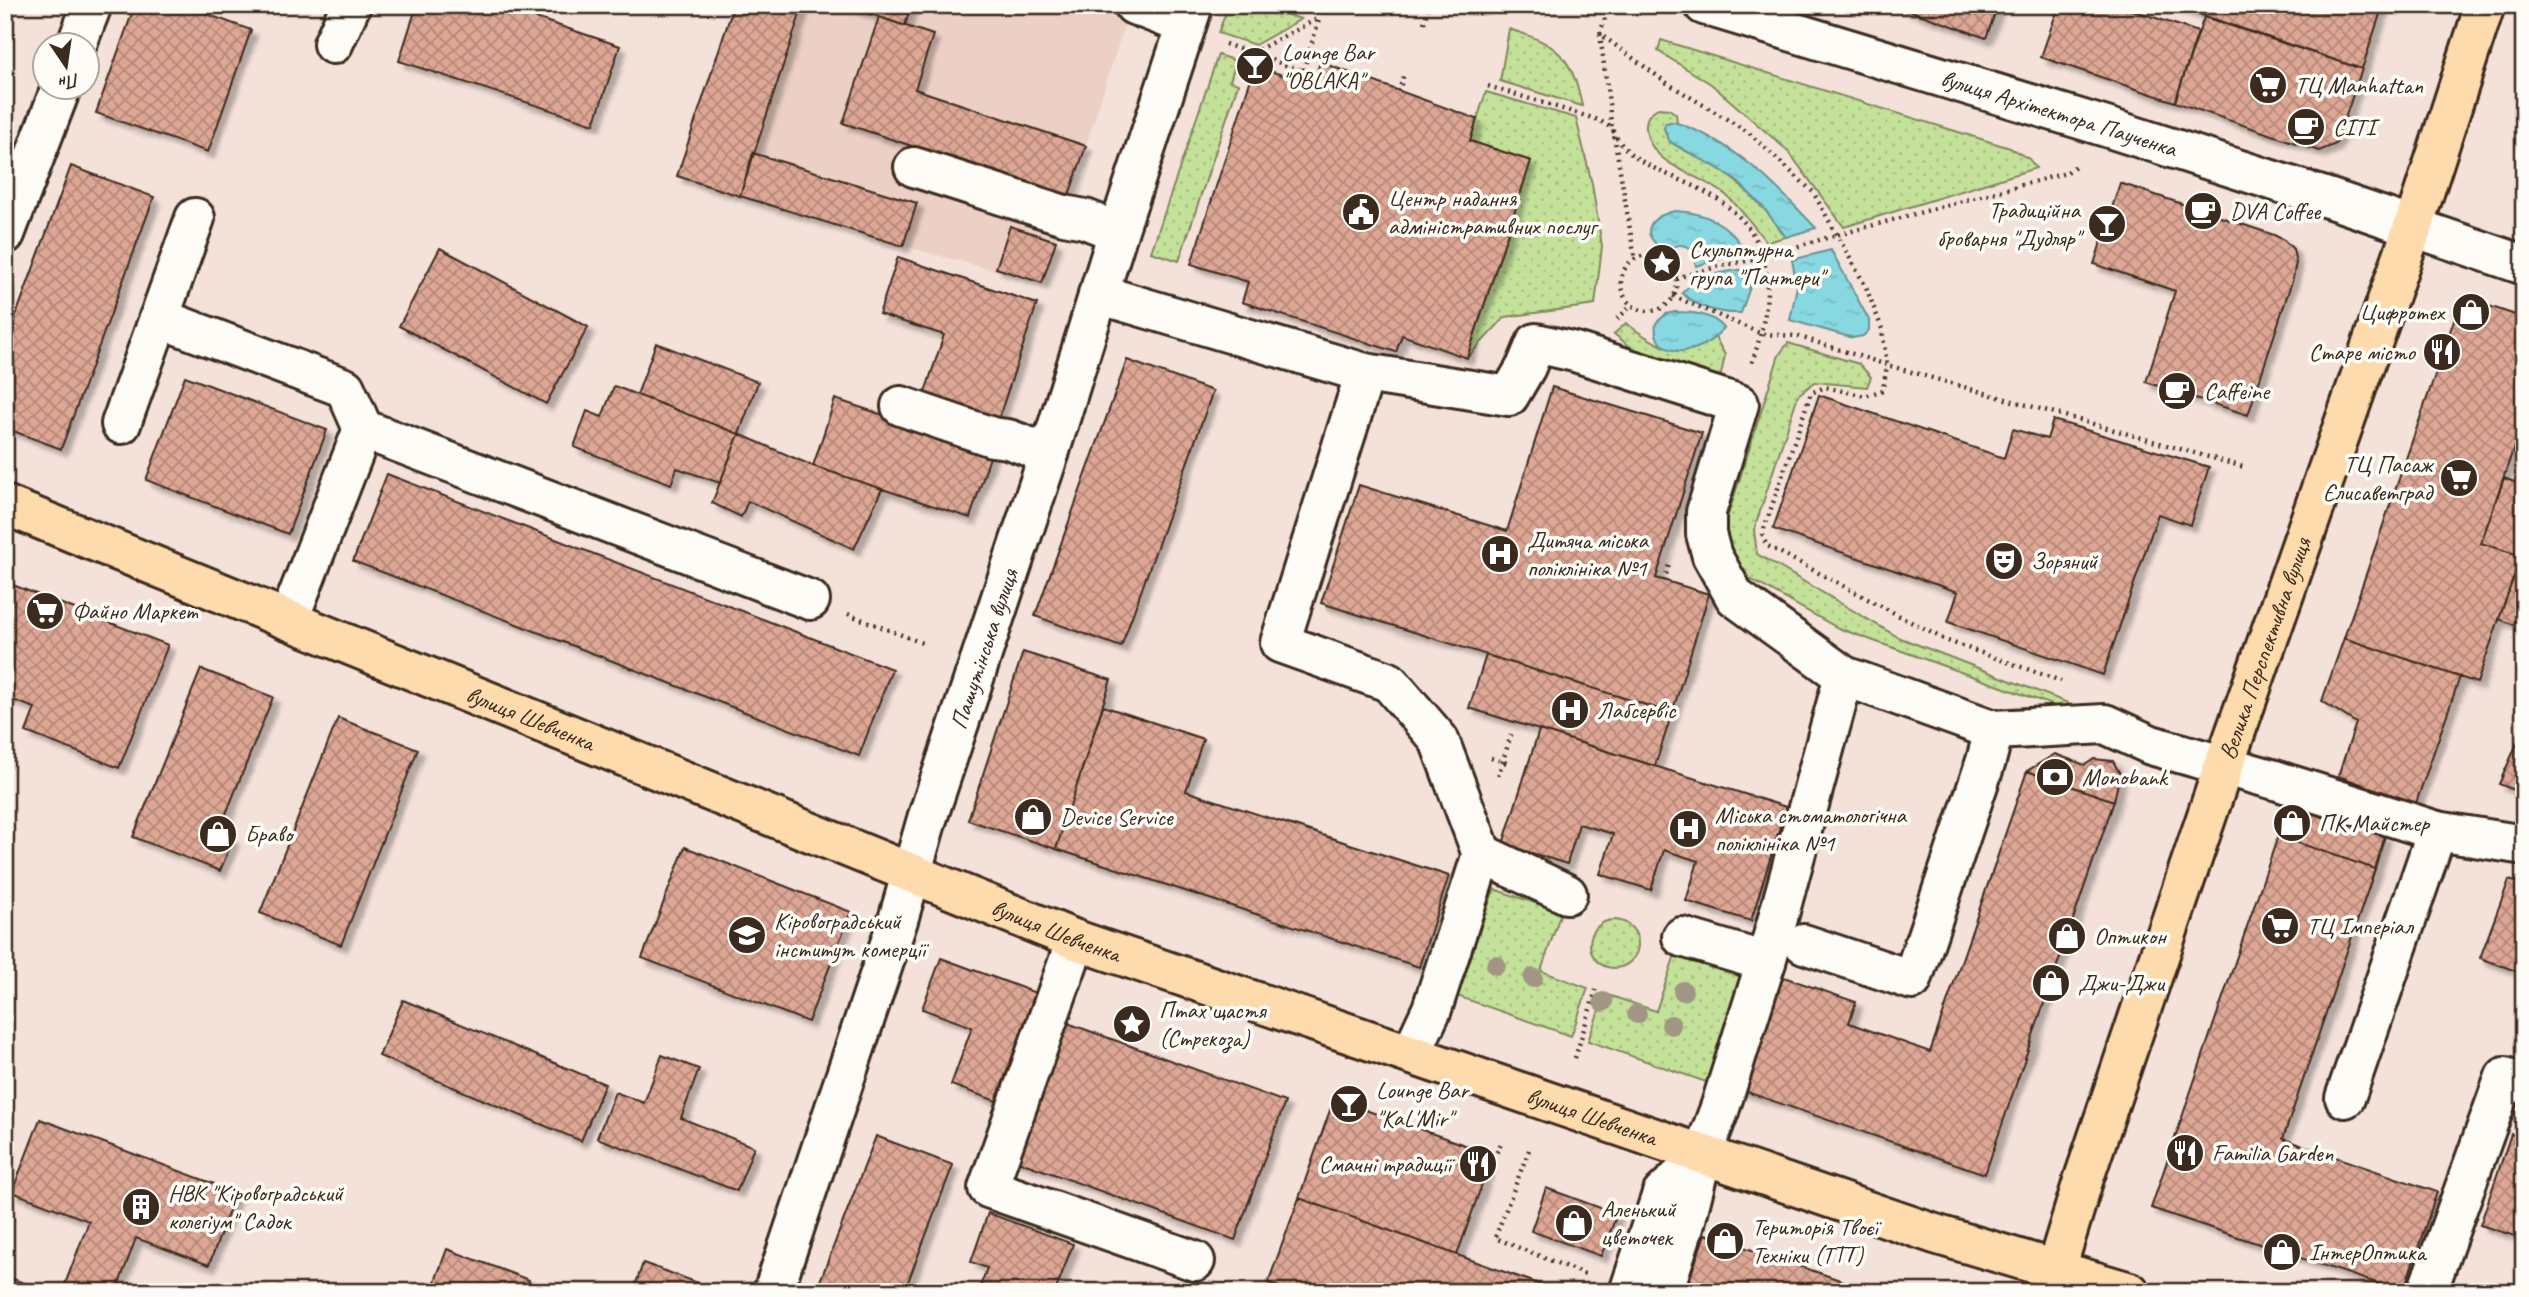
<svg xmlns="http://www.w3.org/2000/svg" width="2529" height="1297" viewBox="0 0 2529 1297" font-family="Caveat,sans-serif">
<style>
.built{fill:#edd0c5}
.grass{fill:url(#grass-dots);stroke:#80865c;stroke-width:2}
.water{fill:url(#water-ripples);stroke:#699293;stroke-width:2}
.building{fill:url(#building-cross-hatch);stroke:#3b2a1e;stroke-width:2;filter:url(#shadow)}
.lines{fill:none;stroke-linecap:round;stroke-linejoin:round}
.minor-casing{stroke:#3b2a1e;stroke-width:44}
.major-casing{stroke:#3b2a1e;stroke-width:44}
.path{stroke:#3b2a1e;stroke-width:4.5;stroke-dasharray:2 5;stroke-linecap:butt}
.minor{stroke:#fdfcf7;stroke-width:38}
.major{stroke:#fedbac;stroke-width:38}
.tree{fill:#a19684}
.labels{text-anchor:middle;stroke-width:7;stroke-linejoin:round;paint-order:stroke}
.poi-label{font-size:24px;fill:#3b2a1e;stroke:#fdfcf7;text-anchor:start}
.street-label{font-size:24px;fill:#3b2a1e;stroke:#fdfcf7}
</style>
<defs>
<pattern id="grass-dots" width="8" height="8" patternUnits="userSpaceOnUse" patternTransform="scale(1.75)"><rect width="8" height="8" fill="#c4e199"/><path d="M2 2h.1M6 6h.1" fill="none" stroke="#a9c183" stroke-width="1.8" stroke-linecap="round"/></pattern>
<pattern id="water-ripples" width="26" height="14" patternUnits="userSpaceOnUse" patternTransform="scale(1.75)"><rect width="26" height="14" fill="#87d8e1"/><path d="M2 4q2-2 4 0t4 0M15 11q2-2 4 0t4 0" fill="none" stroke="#75bac1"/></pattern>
<pattern id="building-cross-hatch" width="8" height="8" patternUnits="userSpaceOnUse" patternTransform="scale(1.75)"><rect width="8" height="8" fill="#dea795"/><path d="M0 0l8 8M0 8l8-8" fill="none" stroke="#b58879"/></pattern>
<filter id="shadow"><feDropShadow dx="6" dy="6" stdDeviation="2" flood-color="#0004"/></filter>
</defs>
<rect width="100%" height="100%" fill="#f4e2da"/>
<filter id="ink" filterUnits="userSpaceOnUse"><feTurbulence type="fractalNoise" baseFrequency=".0143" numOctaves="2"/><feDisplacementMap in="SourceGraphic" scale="14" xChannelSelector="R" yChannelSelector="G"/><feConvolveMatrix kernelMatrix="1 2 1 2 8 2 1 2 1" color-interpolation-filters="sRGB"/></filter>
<g filter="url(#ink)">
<path class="built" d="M734,5h397l-89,278 -139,-37 -226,-70z"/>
<path class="grass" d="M1229,5h28l44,14 -46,26 -37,-12z
M1509,29c48,15 63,26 73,77l-82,-25z
M1661,40l349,108 19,11 7,9 -192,59 -56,-76 -77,-67 -53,-33z
M1218,55l18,6 -6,20 8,3 -59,177 -28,-9z
M1486,92l90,26 16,66 10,62 -7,59 -90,12 -38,41 64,-197 -61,-20z
M1658,108l11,1 7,5 1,8h-8l-5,6c3,18 23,23 37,30 36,19 62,46 85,79l-20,5c-12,-16 -24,-32 -39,-46 -26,-22 -77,-29 -81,-67 -1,-11 3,-16 12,-21z
M1626,323c29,22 57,40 89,14l10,18 -6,30 -78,-30 -27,-21z
M1788,343l71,21 12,13 -4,10 -52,-5 -17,13 -44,135 3,24 141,83 170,66 -2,7 -228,-82 -95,-53 -18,-26 1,-27 53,-167z
M1494,889l67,23 -20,59 47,17 -17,48 -114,-40z
M1590 944a24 24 0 1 1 48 0a24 24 0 1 1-48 0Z
M1676,952l68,23 -38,107 -118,-41 17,-47 51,17z"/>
<path class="water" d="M1674,122c58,18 101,62 142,106l-30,9 -23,-30 -25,-25 -17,-12 -51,-28 -6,-14 2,-5z
M1675,211c28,1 53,12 68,37l-26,12 -21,6 -5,-17c-9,-6 -15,-5 -24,2 -29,-15 -20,-34 8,-40z
M1831,250l38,70v10l-6,6 -10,2 -63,-18 7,-34 -5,-26z
M1750,269v18l-9,26c-21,1 -44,-5 -59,-20 16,-19 44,-22 68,-24z
M1675,312c18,0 37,2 49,16 -8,8 -16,16 -27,20 -21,8 -45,0 -41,-25l10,-9z"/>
<path class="building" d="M135,5h47l69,25 -43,122 -112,-39z
M417,5h80l123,41 -26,78 -195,-63z
M734,5h69l-63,191 -63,-20z
M844,5h67l-6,21z
M1894,5h104l-12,33z
M2059,5h58l81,27 -23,70 -134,-45z
M2172,5h211l-21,64z
M879,17l54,18 -18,54 171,57 -18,52 -225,-75z
M2204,17l158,52 -26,75 -17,7 -144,-49z
M1320,62l157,57 -7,22 61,20 -64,197 -65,-23 -6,17 -154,-50 6,-20 -57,-18 64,-198 58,19z
M753,153l164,50 -14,43 -163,-50z
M71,166l83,31 -93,252 -56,-21v-83z
M2120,183l154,52 10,5 9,9 3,14 -3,15 -45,137 -102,-33 29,-91 -81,-27z
M1010,226l46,15 -14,42 -46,-15z
M440,248l148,79 -42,77 -147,-78z
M898,257l139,47 -39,116 -74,-25 20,-60 -65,-21z
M2489,306l35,12v100l-43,125 40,13 -44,127 -133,-45 111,-321z
M656,343l102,39 -19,52 -102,-39z
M1127,360l86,31 -92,256 -86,-31z
M185,376l142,54 -39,104 -142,-54z
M614,386l125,48 -19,49 -43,-15 -6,16 -97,-37 13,-36 15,6z
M1552,387l150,46 -46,145 53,16 -37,119 -351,-110 38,-118 148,46z
M1819,395l185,63 9,-29 34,10 6,-19 156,47 -19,58 -32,-11 -55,161 -155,-53 10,-30 -185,-63z
M835,399l157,52 -22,67 -157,-52z
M739,434l74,32 69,23 -28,60 -106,-48 -7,16 -29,-14z
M387,474l505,195 -33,87 -506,-195z
M2504,478l20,8v143l-25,-10 22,-63 -40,-13z
M5,582l163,63 -49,123 -93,-36 9,-24 -30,-11z
M2344,638l116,39 -44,126 -78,-27 18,-53 -34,-22z
M1023,652l88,28 -55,169 -88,-29z
M1486,655l186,58 -17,53 -186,-58z
M201,669l72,28 -55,137 15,5 -13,32 -87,-34z
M1103,706l100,33 -17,52 263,85 -30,91 -363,-118z
M338,718l80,31 -77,196 -81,-32z
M2524,728v66l-25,-10z
M1539,730l247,77 -35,114 -65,-20 12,-40 -34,-11 -13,40 -51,-16 13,-40 -34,-10 -12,40 -64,-20z
M2055,754l30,11 9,-6 19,2 7,13 -6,27 -87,-30z
M2027,771l87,30 -129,373 -247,-85 40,-114 78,27 -7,21 81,29z
M2289,803l96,33 -10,33 -97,-33z
M2278,836l97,33 -92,270 154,53 -34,100 -252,-84z
M685,847l166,65 -43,110 -166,-64z
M2509,880l15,5v89l-44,-16z
M941,958l95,35 -40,108 -45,-16 21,-58 -50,-18z
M403,1000l202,84 -24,57 -202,-85z
M1062,1021l223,81 -50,138 -223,-81z
M662,1055l37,14 -18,49 73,29 -17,44 -140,-53 18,-46 29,11z
M1334,1099l148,52 6,16 -31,88 -158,-57z
M40,1119l196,73 -27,73 -73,-27 -20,54h-54l27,-71 -77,-29z
M2511,1134l13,4v101l-44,-14z
M876,1136l77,29 -49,127h-81l-6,-3z
M1546,1188l71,26 -16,42 -70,-25z
M1299,1198l200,72 63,22h-270l-24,-9z
M988,1213l85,31 -18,48h-77l9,-24 -16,-6z
M1705,1234l56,19 114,39h-190z
M447,1249l82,31 -4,12h-94z
M643,1263l61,22 -2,7h-69z
M5,1276l43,16h-43z"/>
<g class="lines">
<defs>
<g id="minor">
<path d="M1134,5l52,20"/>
<path id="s1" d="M1704,5l402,122 228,73 190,65"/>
<path d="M333,44l18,-39"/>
<path d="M76,46l16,-41"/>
<path d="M914,167l150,48 21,4 33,13"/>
<path d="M5,234l56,-146"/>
<path d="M1098,294l267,79 144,23 17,-29 10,-24 39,9 164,52 -33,108v22l6,22 23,41 109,79 150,54 111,-6 46,21 124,35 162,51 -92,267"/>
<path d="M159,318l186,70 18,41"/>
<path d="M1365,373l-85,270 109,39 50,58 43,114"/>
<path d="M901,406l91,31 16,2 41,15"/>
<path d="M121,424l74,-206"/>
<path d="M289,619l74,-190 447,171"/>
<path d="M2437,831l87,14"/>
<path d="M1682,937l84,25"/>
<path d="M1076,940l-88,248 207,73"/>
<path d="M1804,944l108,36 74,-219 8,-31"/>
<path d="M1411,1054l21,-45 50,-155 85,40"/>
<path id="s2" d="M773,1292l125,-372 29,-101 122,-365 69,-222 75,-227"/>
<path d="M1629,1292l33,-98 40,-38"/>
<path d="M1663,1292l21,-65 18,-71 18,-48 46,-146 78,-286"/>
<path d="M2427,1292l78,-215 19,7"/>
</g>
<g id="major">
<path id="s3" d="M5,505l1071,435 859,294 195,58"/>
<path id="s4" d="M2049,1292l34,-111 141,-416 189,-538 72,-222"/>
</g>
</defs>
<use href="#minor" class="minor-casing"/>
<use href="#major" class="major-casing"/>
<path class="path" d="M1609,5l-9,29 67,49 81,49 65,60 53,95 16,42 5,36 360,103
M1424,23l5,-18
M1600,34c3,23 6,46 9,69 1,8 1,19 4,27 12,29 45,40 72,52 89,38 96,99 66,183
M1225,44l78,27 17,-54
M1252,53l67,-35
M1488,86l111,34 14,9 22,130
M1399,92l5,-19
M1621 283a28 28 0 1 1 56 0a28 28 0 1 1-56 0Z
M1676,278l44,-12 44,-8 44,-15 258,-70 12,-9
M1673,296l89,38 35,2 90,29 -4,25 -18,6 -40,-9 -14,6 -47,136 -1,6 3,10 179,95 116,41
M1617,319l14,-13
M1664,581l5,-16
M848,614l74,29
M1491,758l19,6
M1498,776l14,-44
M1575,1058l21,-68
M1529,1150l-34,88 94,38
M1485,1159l11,-5 6,-13"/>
<use href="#minor" class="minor"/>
<use href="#major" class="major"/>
</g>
<g class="tree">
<circle cx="1496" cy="965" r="10"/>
<circle cx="1533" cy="978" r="10"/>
<circle cx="1683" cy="991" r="10"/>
<circle cx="1603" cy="1002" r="10"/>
<circle cx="1637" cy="1014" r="10"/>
<circle cx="1671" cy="1025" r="10"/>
</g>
</g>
<defs>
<symbol id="bar-disc" viewBox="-11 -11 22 22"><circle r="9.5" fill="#3b2a1e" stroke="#fdfcf7"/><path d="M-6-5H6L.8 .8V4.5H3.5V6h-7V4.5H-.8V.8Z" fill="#fff"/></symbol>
<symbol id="supermarket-disc" viewBox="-11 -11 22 22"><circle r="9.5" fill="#3b2a1e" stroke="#fdfcf7"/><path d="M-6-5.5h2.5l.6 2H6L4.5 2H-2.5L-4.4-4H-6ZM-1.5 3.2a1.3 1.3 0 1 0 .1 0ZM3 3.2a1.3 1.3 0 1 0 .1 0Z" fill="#fff"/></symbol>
<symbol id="cafe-disc" viewBox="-11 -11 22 22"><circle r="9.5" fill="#3b2a1e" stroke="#fdfcf7"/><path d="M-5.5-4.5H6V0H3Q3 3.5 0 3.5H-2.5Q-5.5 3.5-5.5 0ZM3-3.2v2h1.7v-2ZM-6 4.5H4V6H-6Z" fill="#fff"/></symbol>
<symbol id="civic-disc" viewBox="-11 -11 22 22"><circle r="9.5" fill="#3b2a1e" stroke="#fdfcf7"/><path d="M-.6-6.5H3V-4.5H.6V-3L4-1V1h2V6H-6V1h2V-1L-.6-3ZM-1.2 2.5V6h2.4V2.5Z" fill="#fff"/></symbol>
<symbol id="sight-disc" viewBox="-11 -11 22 22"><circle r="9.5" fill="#3b2a1e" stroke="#fdfcf7"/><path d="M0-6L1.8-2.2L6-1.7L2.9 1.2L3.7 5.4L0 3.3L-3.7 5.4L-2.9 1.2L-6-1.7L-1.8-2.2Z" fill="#fff"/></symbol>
<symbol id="shop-disc" viewBox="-11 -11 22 22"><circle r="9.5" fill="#3b2a1e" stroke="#fdfcf7"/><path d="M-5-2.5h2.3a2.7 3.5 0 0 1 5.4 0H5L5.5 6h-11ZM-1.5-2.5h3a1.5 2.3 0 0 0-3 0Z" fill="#fff"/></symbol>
<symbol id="restaurant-disc" viewBox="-11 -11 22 22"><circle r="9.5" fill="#3b2a1e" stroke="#fdfcf7"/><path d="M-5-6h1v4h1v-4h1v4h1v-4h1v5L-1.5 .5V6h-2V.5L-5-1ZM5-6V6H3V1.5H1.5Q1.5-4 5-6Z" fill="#fff"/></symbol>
<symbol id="hospital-disc" viewBox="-11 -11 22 22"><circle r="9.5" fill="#3b2a1e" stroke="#fdfcf7"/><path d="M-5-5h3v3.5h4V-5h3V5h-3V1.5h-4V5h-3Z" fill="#fff"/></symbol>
<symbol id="theatre-disc" viewBox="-11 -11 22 22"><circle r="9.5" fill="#3b2a1e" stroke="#fdfcf7"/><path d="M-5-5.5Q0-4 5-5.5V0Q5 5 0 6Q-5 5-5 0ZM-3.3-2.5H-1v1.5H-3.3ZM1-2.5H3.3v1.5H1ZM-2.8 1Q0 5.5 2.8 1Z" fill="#fff"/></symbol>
<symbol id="bank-disc" viewBox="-11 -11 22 22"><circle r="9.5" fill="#3b2a1e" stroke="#fdfcf7"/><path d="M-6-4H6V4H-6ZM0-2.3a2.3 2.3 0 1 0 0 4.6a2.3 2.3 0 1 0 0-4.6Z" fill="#fff"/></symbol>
<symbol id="university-disc" viewBox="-11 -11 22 22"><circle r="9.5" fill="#3b2a1e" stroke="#fdfcf7"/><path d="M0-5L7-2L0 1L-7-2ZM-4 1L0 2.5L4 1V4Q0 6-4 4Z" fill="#fff"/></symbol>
<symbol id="building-disc" viewBox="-11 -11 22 22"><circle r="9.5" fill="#3b2a1e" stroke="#fdfcf7"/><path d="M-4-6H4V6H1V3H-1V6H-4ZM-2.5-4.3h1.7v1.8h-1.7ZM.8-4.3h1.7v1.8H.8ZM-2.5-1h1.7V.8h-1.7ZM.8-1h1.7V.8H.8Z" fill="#fff"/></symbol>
</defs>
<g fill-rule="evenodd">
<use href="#bar-disc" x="1233" y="44" width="44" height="44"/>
<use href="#supermarket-disc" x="2246" y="63" width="44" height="44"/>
<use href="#cafe-disc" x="2284" y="105" width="44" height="44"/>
<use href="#cafe-disc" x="2181" y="189" width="44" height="44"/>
<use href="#civic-disc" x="1339" y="190" width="44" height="44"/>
<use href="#bar-disc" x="2085" y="202" width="44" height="44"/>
<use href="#sight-disc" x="1640" y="241" width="44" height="44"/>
<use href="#shop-disc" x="2449" y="290" width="44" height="44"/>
<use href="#restaurant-disc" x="2420" y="330" width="44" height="44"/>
<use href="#cafe-disc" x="2155" y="369" width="44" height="44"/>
<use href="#supermarket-disc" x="2437" y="456" width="44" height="44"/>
<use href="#hospital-disc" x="1478" y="532" width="44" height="44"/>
<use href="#theatre-disc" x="1982" y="539" width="44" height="44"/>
<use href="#supermarket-disc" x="23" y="589" width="44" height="44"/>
<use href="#hospital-disc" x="1548" y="688" width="44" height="44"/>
<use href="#bank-disc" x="2033" y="755" width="44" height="44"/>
<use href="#shop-disc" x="1011" y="795" width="44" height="44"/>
<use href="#shop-disc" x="2270" y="801" width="44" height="44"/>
<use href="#hospital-disc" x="1666" y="807" width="44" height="44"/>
<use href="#shop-disc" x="196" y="812" width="44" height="44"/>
<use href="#supermarket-disc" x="2258" y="904" width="44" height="44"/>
<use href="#university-disc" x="725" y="913" width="44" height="44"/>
<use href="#shop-disc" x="2045" y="914" width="44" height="44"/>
<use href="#shop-disc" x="2029" y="961" width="44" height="44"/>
<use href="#sight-disc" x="1110" y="1002" width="44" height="44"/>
<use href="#bar-disc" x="1327" y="1082" width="44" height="44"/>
<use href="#restaurant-disc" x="2163" y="1131" width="44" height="44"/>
<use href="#restaurant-disc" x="1456" y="1142" width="44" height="44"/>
<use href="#building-disc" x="119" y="1185" width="44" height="44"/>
<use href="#shop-disc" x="1552" y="1201" width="44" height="44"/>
<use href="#shop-disc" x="1703" y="1219" width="44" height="44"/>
<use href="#shop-disc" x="2260" y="1230" width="44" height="44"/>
</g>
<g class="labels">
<g class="poi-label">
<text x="1282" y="60">Lounge Bar<tspan x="1282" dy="28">"OBLAKA"</tspan></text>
<text x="2295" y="93">ТЦ Manhattan</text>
<text x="2333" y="135">СІТІ</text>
<text x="1388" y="206">Центр надання<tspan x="1388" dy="28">адміністративних послуг</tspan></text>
<text x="2080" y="218" text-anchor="end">Традиційна<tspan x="2080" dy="28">броварня "Дудляр"</tspan></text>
<text x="2230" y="219">DVA Coffee</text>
<text x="1689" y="257">Скульптурна<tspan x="1689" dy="28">група "Пантери"</tspan></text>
<text x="2444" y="320" text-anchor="end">Цифротех</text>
<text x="2415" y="360" text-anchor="end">Старе місто</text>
<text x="2204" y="399">Сaffeine</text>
<text x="2432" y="472" text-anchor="end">ТЦ Пасаж<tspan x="2432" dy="28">Єлисаветград</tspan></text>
<text x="1527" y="548">Дитяча міська<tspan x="1527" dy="28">поліклініка №1</tspan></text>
<text x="2031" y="569">Зоряний</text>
<text x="72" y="619">Файно Маркет</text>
<text x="1597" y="718">Лабсервіс</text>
<text x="2082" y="785">Monobank</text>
<text x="1715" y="823">Міська стоматологічна<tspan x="1715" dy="28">поліклініка №1</tspan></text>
<text x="1060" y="825">Device Service</text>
<text x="2319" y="831">ПК Майстер</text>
<text x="245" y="842">Браво</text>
<text x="774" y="929">Кіровоградський<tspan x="774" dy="28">інститут комерції</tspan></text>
<text x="2307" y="934">ТЦ Імперіал</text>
<text x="2094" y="944">Оптикон</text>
<text x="2078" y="991">Джи-Джи</text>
<text x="1159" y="1018">Птах щастя<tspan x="1159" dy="28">(Стрекоза)</tspan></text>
<text x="1376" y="1098">Lounge Bar<tspan x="1376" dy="28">"KaL'Mir"</tspan></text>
<text x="2212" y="1161">Familia Garden</text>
<text x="1451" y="1172" text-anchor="end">Смачні традиції</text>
<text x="168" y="1201">НВК "Кіровоградський<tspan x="168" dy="28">колегіум" Садок</tspan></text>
<text x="1601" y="1217">Аленький<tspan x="1601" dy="28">цветочек</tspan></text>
<text x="1752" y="1235">Територія Твоєї<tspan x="1752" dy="28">Техніки (ТТТ)</tspan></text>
<text x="2309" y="1260">ІнтерОптика</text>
</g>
<g class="street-label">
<text dy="8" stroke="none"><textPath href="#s1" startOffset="371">вулиця Архітектора Паученка</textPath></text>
<text dy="8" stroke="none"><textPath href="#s4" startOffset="679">Велика Перспективна вулиця</textPath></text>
<text dy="8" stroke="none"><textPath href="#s2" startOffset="677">Пашутінська вулиця</textPath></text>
<text dy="8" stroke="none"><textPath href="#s3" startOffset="567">вулиця Шевченка</textPath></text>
<text dy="8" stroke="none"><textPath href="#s3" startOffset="1134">вулиця Шевченка</textPath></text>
<text dy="8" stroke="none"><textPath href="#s3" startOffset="1701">вулиця Шевченка</textPath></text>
</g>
</g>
<rect width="2529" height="1297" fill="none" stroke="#fdfcf7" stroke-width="28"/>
<rect x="14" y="14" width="2501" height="1269" fill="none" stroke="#3b2a1e" stroke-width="2.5" filter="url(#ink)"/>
<g transform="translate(66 66) rotate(167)"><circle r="33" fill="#fdfcf7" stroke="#afa8a0" stroke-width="2"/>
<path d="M0-5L12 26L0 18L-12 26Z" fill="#3b2a1e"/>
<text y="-10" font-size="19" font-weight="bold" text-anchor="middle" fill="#3b2a1e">Пн</text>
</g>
</svg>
